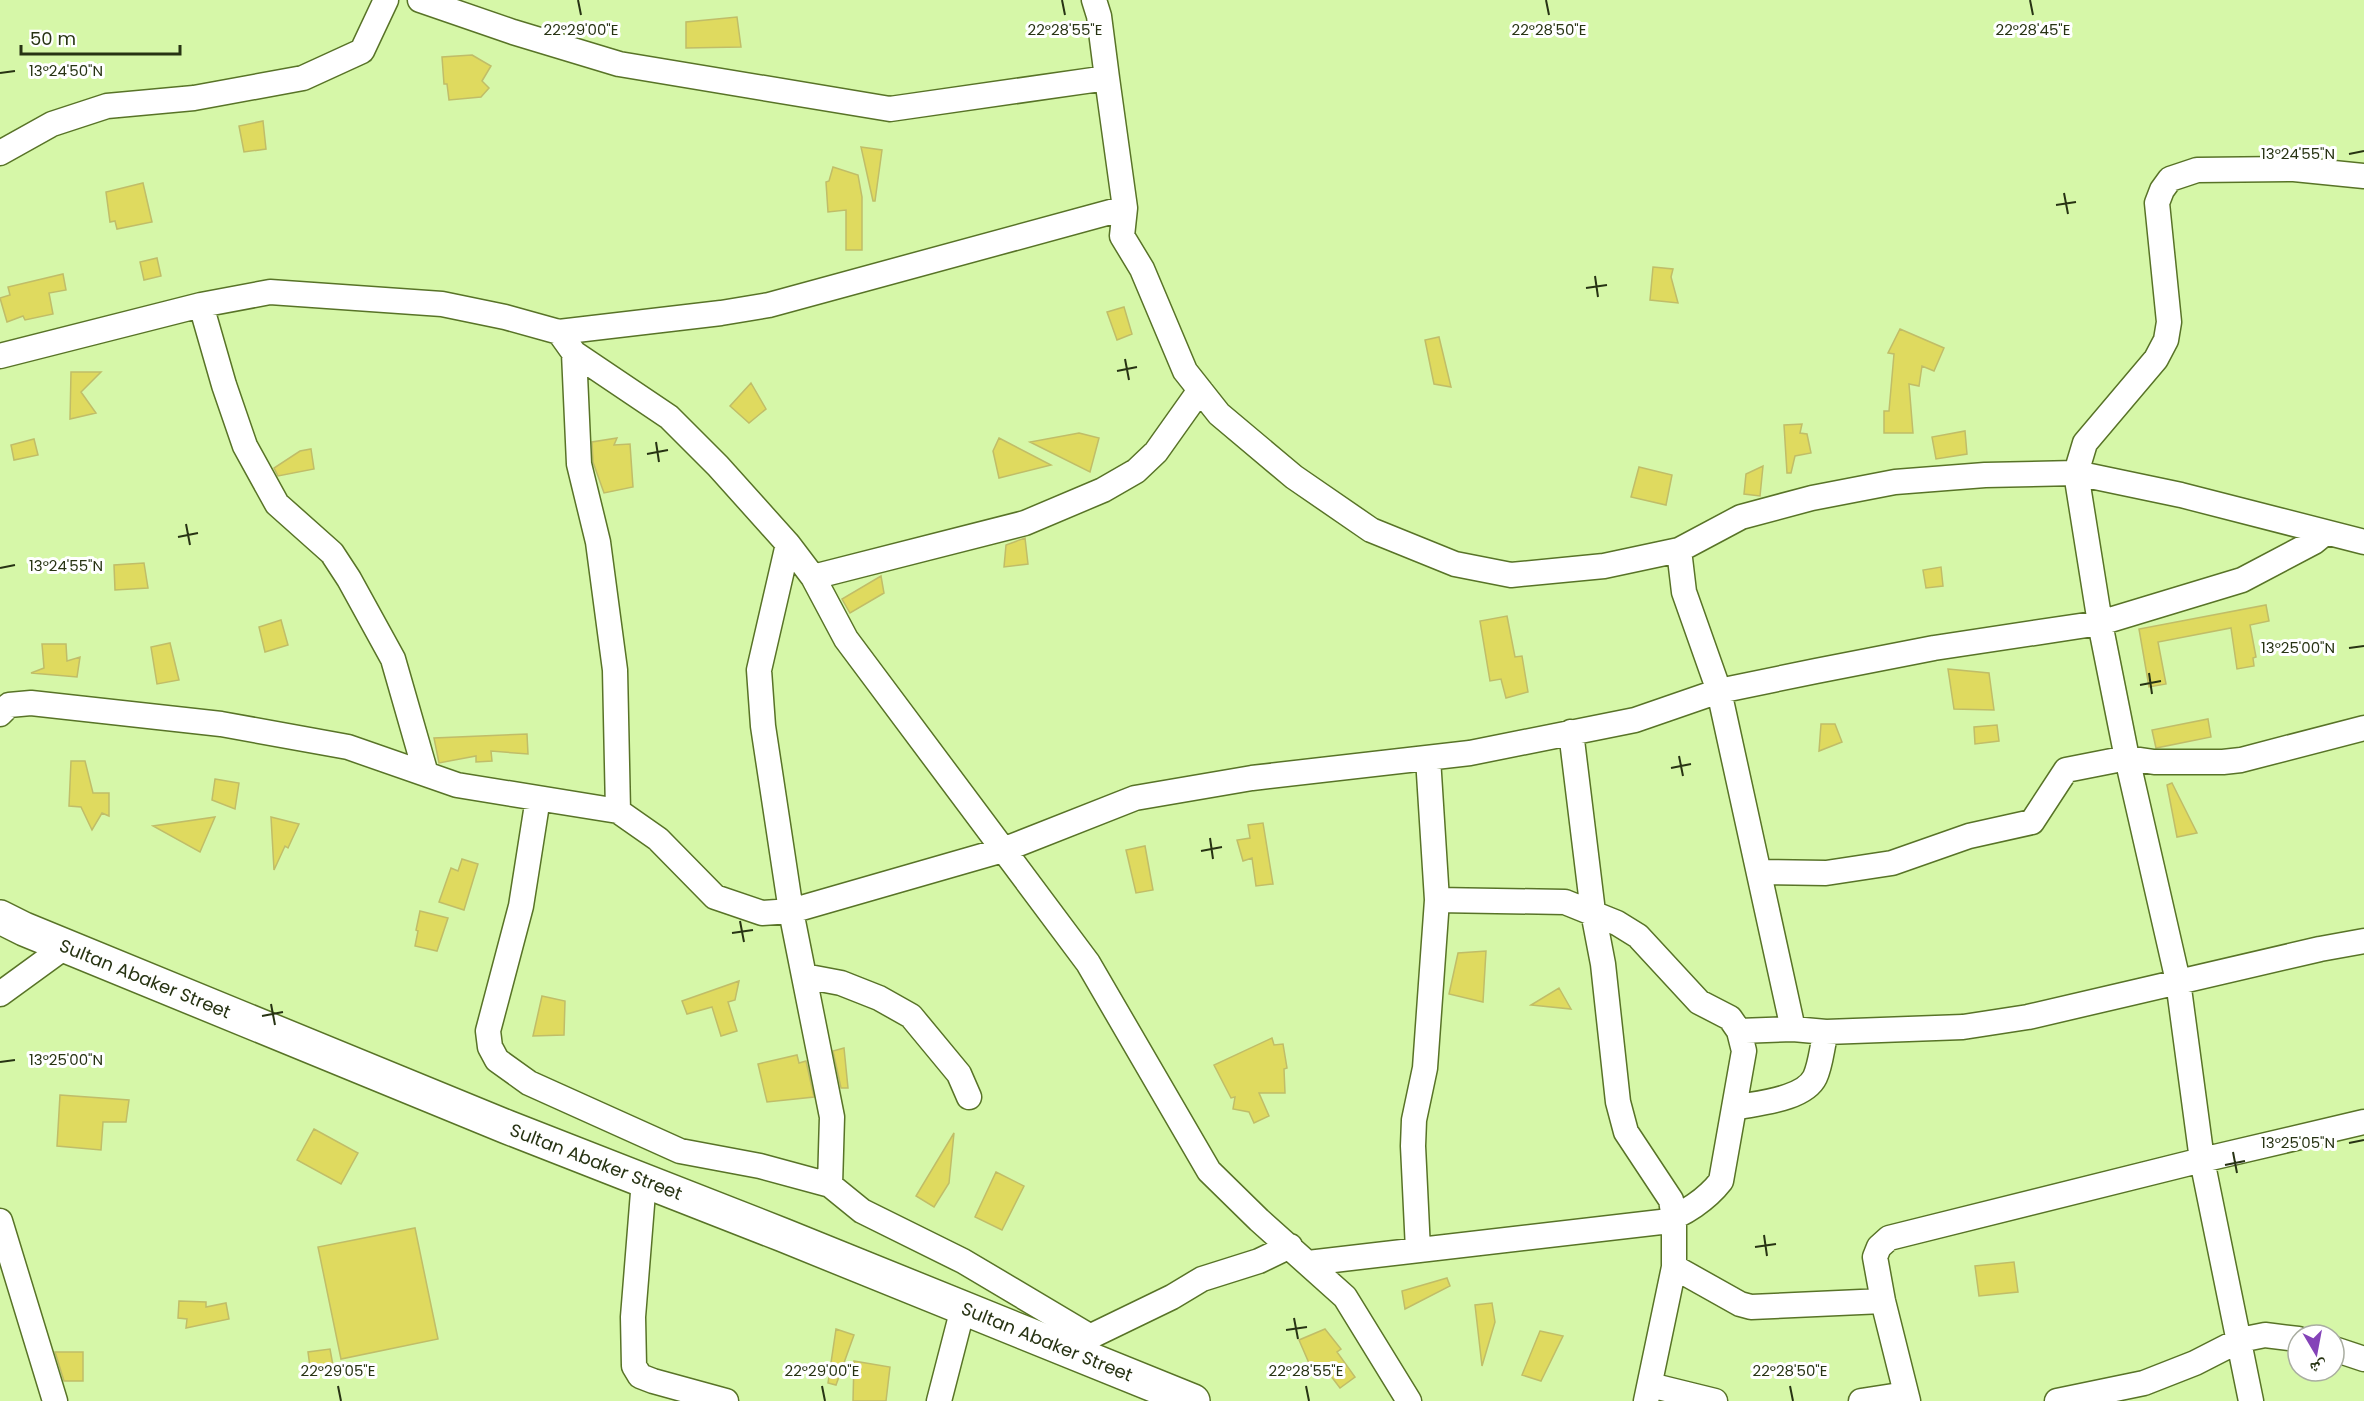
<svg xmlns="http://www.w3.org/2000/svg" width="2364" height="1401" viewBox="0 0 2364 1401" font-family="Poppins,'Noto Naskh Arabic',sans-serif">
<style>
.building{fill:#dfda5f;stroke:#c0bd68;stroke-width:1.5}
.lines{fill:none;stroke-linecap:round;stroke-linejoin:round}
.street-casing{stroke:#587327;stroke-width:27}
.highway-casing{stroke:#587327;stroke-width:36}
.street{stroke:#fff;stroke-width:24}
.highway{stroke:#fff;stroke-width:33}
.ticks{fill:none;stroke:#273313;stroke-width:2}
.labels{text-anchor:middle;stroke-width:6;stroke-linejoin:round;paint-order:stroke}
.street-label{font-size:18px;fill:#273313;stroke:#fff}
.ticks-label{font-size:15px;text-anchor:middle;fill:#273313;stroke:#fff;stroke-width:6;stroke-linejoin:round;paint-order:stroke}
</style>
<rect width="100%" height="100%" fill="#d6f7a8"/>
<path class="building" d="M737,17l4,30 -55,1v-26z
M472,55l19,11 -9,15 7,7 -8,9 -32,3 -2,-16h-3l-2,-27z
M263,121l3,28 -22,3 -5,-26z
M861,147l21,3 -7,51h-2z
M833,167l25,8 4,22v53h-16v-40l-18,2 -2,-30 3,-1z
M143,183l9,39 -35,7 -2,-8 -5,1 -4,-30z
M157,258l4,18 -17,4 -4,-18z
M1653,267l20,2 -2,8 7,26 -28,-3z
M63,274l3,16 -17,3 4,21 -28,6 -2,-4 -16,6 -7,-24 10,-3 -2,-8z
M1124,307l8,27 -15,6 -10,-28z
M1900,329l44,19 -10,23 -12,-5 -3,20 -10,-2 4,49h-29v-22h5l5,-57 -6,-1z
M1439,337l12,50 -17,-3 -9,-44z
M71,372h30l-20,20 15,21 -26,6z
M751,383l15,26 -17,14 -19,-17z
M1802,424l-2,9 7,1 4,19 -16,3 -4,17h-4l-3,-48z
M1965,431l2,23 -31,5 -4,-22z
M1079,433l20,5 -9,34 -60,-30z
M617,438l-3,7 16,-1 3,43 -29,6 -11,-31 -1,-20z
M999,438l52,27 -52,13 -6,-27z
M34,439l4,16 -24,5 -3,-15z
M311,449l3,20 -36,7 -4,-8 26,-17z
M1763,466l-3,30 -16,-2 2,-20z
M1639,467l33,8 -6,30 -35,-8z
M1025,538l3,26 -24,3 2,-22z
M144,563l4,25 -33,2 -1,-25z
M1941,567l2,19 -17,2 -3,-18z
M881,576l3,17 -34,20 -8,-14z
M2266,605l3,16 -19,4 6,32 -3,1 1,8 -17,3 -6,-41 -73,14 8,42 -17,3 -10,-58z
M1507,616l8,41 7,-1 6,36 -22,6 -5,-19 -11,2 -10,-60z
M281,620l7,25 -23,7 -6,-25z
M170,643l9,37 -22,4 -6,-37z
M42,644h24l1,17 13,-4 -3,20 -46,-4 13,-5z
M1948,669l41,4 5,37 -40,-1z
M2208,719l3,18 -55,11 -4,-18z
M1821,724h14l7,18 -23,9z
M1997,725l2,16 -24,3 -1,-17z
M527,734l1,20 -37,-3 1,10 -16,1v-6l-37,7 -5,-25z
M71,761h14l8,32h16v23l-7,-3 -10,17 -11,-23 -12,-1z
M215,779l24,4 -4,26 -23,-9z
M2172,783l25,50 -20,4 -10,-52z
M215,817l-15,35 -47,-26z
M271,817l28,7 -11,24 -3,-2 -11,24z
M1263,823l10,61 -17,2 -4,-28 -9,3 -6,-21 13,-2 -2,-13z
M1145,846l8,44 -17,3 -10,-43z
M462,859l16,5 -14,46 -25,-8 12,-34 7,3z
M420,911l28,7 -11,33 -22,-5 3,-15 -2,-1z
M1486,951l-3,51 -34,-8 9,-41z
M739,981l-4,19 -7,2 9,29 -16,5 -9,-29 -25,7 -5,-13z
M1559,988l12,21 -40,-4z
M542,996l23,5 -1,34 -31,1z
M1272,1038l2,7 9,-1 4,24 -3,1 1,24h-26l10,23 -15,7 -5,-11 -16,-3 2,-12 -4,1 -17,-33z
M844,1048l4,40h-7l-8,-37z
M797,1055l2,8 7,-2 8,36 -47,5 -9,-38z
M60,1095l69,5 -3,22h-23l-2,28 -44,-4z
M314,1129l44,24 -17,31 -44,-24z
M954,1133l-5,50 -15,24 -18,-11z
M996,1172l28,14 -22,44 -27,-13z
M415,1228l23,111 -97,20 -23,-112z
M2014,1262l4,30 -39,4 -4,-30z
M1447,1278l3,8 -45,23 -3,-18z
M179,1301l27,1v5l20,-4 3,16 -43,9 1,-9 -9,-1z
M1492,1303l3,19 -13,44 -7,-61z
M836,1329l18,6 -18,50 -8,-2z
M1325,1329l16,20 -4,3 18,25 -15,11 -19,-25 -9,7 -13,-30z
M1540,1331l23,5 -22,45 -19,-6z
M330,1349l4,22 -23,4 -3,-23z
M55,1352h28v29h-19z
M854,1361l36,6 -4,34h-33z"/>
<g class="lines">
<defs>
<path id="street" d="M420,0l93,32 106,32 271,45 217,-31 18,130 -3,28 20,33 43,102 34,43 75,63 77,53 84,34 56,11 93,-9 75,-16 62,-33 71,-19 83,-16 90,-7 91,-2 105,22 183,47
M1094,0l5,16 8,62
M0,153l52,-29 55,-18 87,-8 109,-20 59,-27 24,-51
M201,305l23,80 21,61 32,58 55,49 17,26 44,80 33,115
M559,332l162,-19 48,-8 356,-97
M574,353l5,111 19,78 17,128 3,141
M0,356l201,-51 69,-13 172,12 63,13 54,15 15,21 95,64 49,49 70,78 25,33 33,62 242,324 121,208 50,49 86,77 64,104
M788,544l-29,126 4,56 28,185 41,206 -2,68
M1679,550l5,42 35,99 74,338
M813,577l212,-54 78,-33 33,-19 20,-19 44,-62
M0,714l9,-9 22,-2 190,21 127,23 109,38 161,26 40,28 57,58 47,16 29,-2 212,-61 132,-52 117,-20 218,-25 165,-33 84,-29 97,-20 118,-23 166,-25 142,-43 72,-38 11,-9
M1571,732l22,180 10,52 15,138 8,30 45,68 3,18v49l-28,134
M538,798l-17,108 -33,125 2,16 7,13 32,23 151,68 80,15 70,19 32,26 101,50 128,76
M1760,872l66,1 66,-10 77,-27 63,-14 34,-52 61,-12 27,4h69l18,-2 123,-32
M804,976l37,7 38,15 32,18 48,58 10,23
M0,994l66,-48
M1739,1031l54,-2 33,3 137,-5 65,-10 292,-68 44,-8
M1734,1108c22,-5 70,-8 81,-31 6,-13 7,-31 11,-45
M644,1180l-11,137 1,49 6,10 13,5 73,20
M0,1221l55,180
M1418,1250l-5,-104 1,-26 11,-52 12,-168 -9,-142
M1308,1263l353,-41c23,-7 46,-23 60,-41l23,-130 -5,-20 -9,-13 -31,-16 -61,-66 -21,-13 -52,-21 -128,-2
M1674,1267l66,37 11,3 132,-6
M1077,1343l95,-46 30,-18 57,-18 31,-15
M2334,1349l30,10
M1650,1385l65,16
M939,1401l24,-93
M1861,1401l45,-7
M1908,1401l-25,-100 -8,-44 4,-10 10,-9 313,-78 162,-38
M2057,1401l87,-18 51,-20 45,-23 25,-5 33,4
M2251,1401l-49,-241 -24,-179 -51,-223 -27,-135 -24,-150 9,-30 71,-84 10,-19 3,-18 -12,-119 5,-13 8,-11 27,-9 97,-1 70,7"/>
<path id="highway" d="M0,917l24,12 483,198 276,108 410,166"/>
</defs>
<use href="#street" class="street-casing"/>
<use href="#highway" class="highway-casing"/>
<use href="#street" class="street"/>
<use href="#highway" class="highway"/>
</g>
<path class="ticks" d="M578,0l3,15M1062,0l3,15M1546,0l3,15M2030,0l3,15M0,73l15,-2M2349,154l15,-3M2064,193l4,21M2056,205l20,-3M1595,276l3,21M1586,288l21,-3M1125,359l4,21M1117,371l20,-4M656,442l3,20M647,454l21,-4M186,524l4,21M178,537l20,-4M0,568l15,-3M2349,648l15,-2M2149,673l3,21M2140,685l21,-4M1679,756l4,20M1671,768l20,-4M1210,838l3,21M1201,851l21,-4M740,921l4,21M732,933l21,-3M271,1004l4,21M262,1016l21,-4M0,1062l15,-2M2349,1143l15,-3M2233,1152l4,21M2225,1165l20,-4M1764,1235l3,21M1755,1247l21,-3M1294,1318l4,21M1286,1330l21,-3M338,1386l3,15M822,1386l3,15M1306,1386l3,15M1790,1386l3,15"/>
<g class="labels">
<g class="street-label">
<text transform="translate(145 979) rotate(22)" y="6">Sultan Abaker Street</text>
<text transform="translate(596 1162) rotate(21)" y="6">Sultan Abaker Street</text>
<text transform="translate(1047 1342) rotate(22)" y="6">Sultan Abaker Street</text>
</g>
</g>
<g class="ticks-label">
<text x="581" y="35">22°29'00"E</text>
<text x="1065" y="35">22°28'55"E</text>
<text x="1549" y="35">22°28'50"E</text>
<text x="2033" y="35">22°28'45"E</text>
<text x="66" y="76">13°24'50"N</text>
<text x="2298" y="159">13°24'55"N</text>
<text x="66" y="571">13°24'55"N</text>
<text x="2298" y="653">13°25'00"N</text>
<text x="66" y="1065">13°25'00"N</text>
<text x="2298" y="1148">13°25'05"N</text>
<text x="338" y="1376">22°29'05"E</text>
<text x="822" y="1376">22°29'00"E</text>
<text x="1306" y="1376">22°28'55"E</text>
<text x="1790" y="1376">22°28'50"E</text>
</g>
<g transform="translate(2316 1353) rotate(170)"><circle r="28" fill="#ffffff" stroke="#a9ada1" stroke-width="1.5"/>
<path d="M0-4.5L10 22L0 15L-10 22Z" fill="#8443b8"/>
<text y="-9" font-size="16" font-weight="bold" text-anchor="middle" fill="#273313">ش</text>
</g>
<path d="M21 45v9h159v-9" fill="none" stroke="#273313" stroke-width="3"/>
<text x="30" y="45" font-size="18" fill="#273313" stroke="#ffffff" stroke-width="4.5" paint-order="stroke">50 m</text>
</svg>
